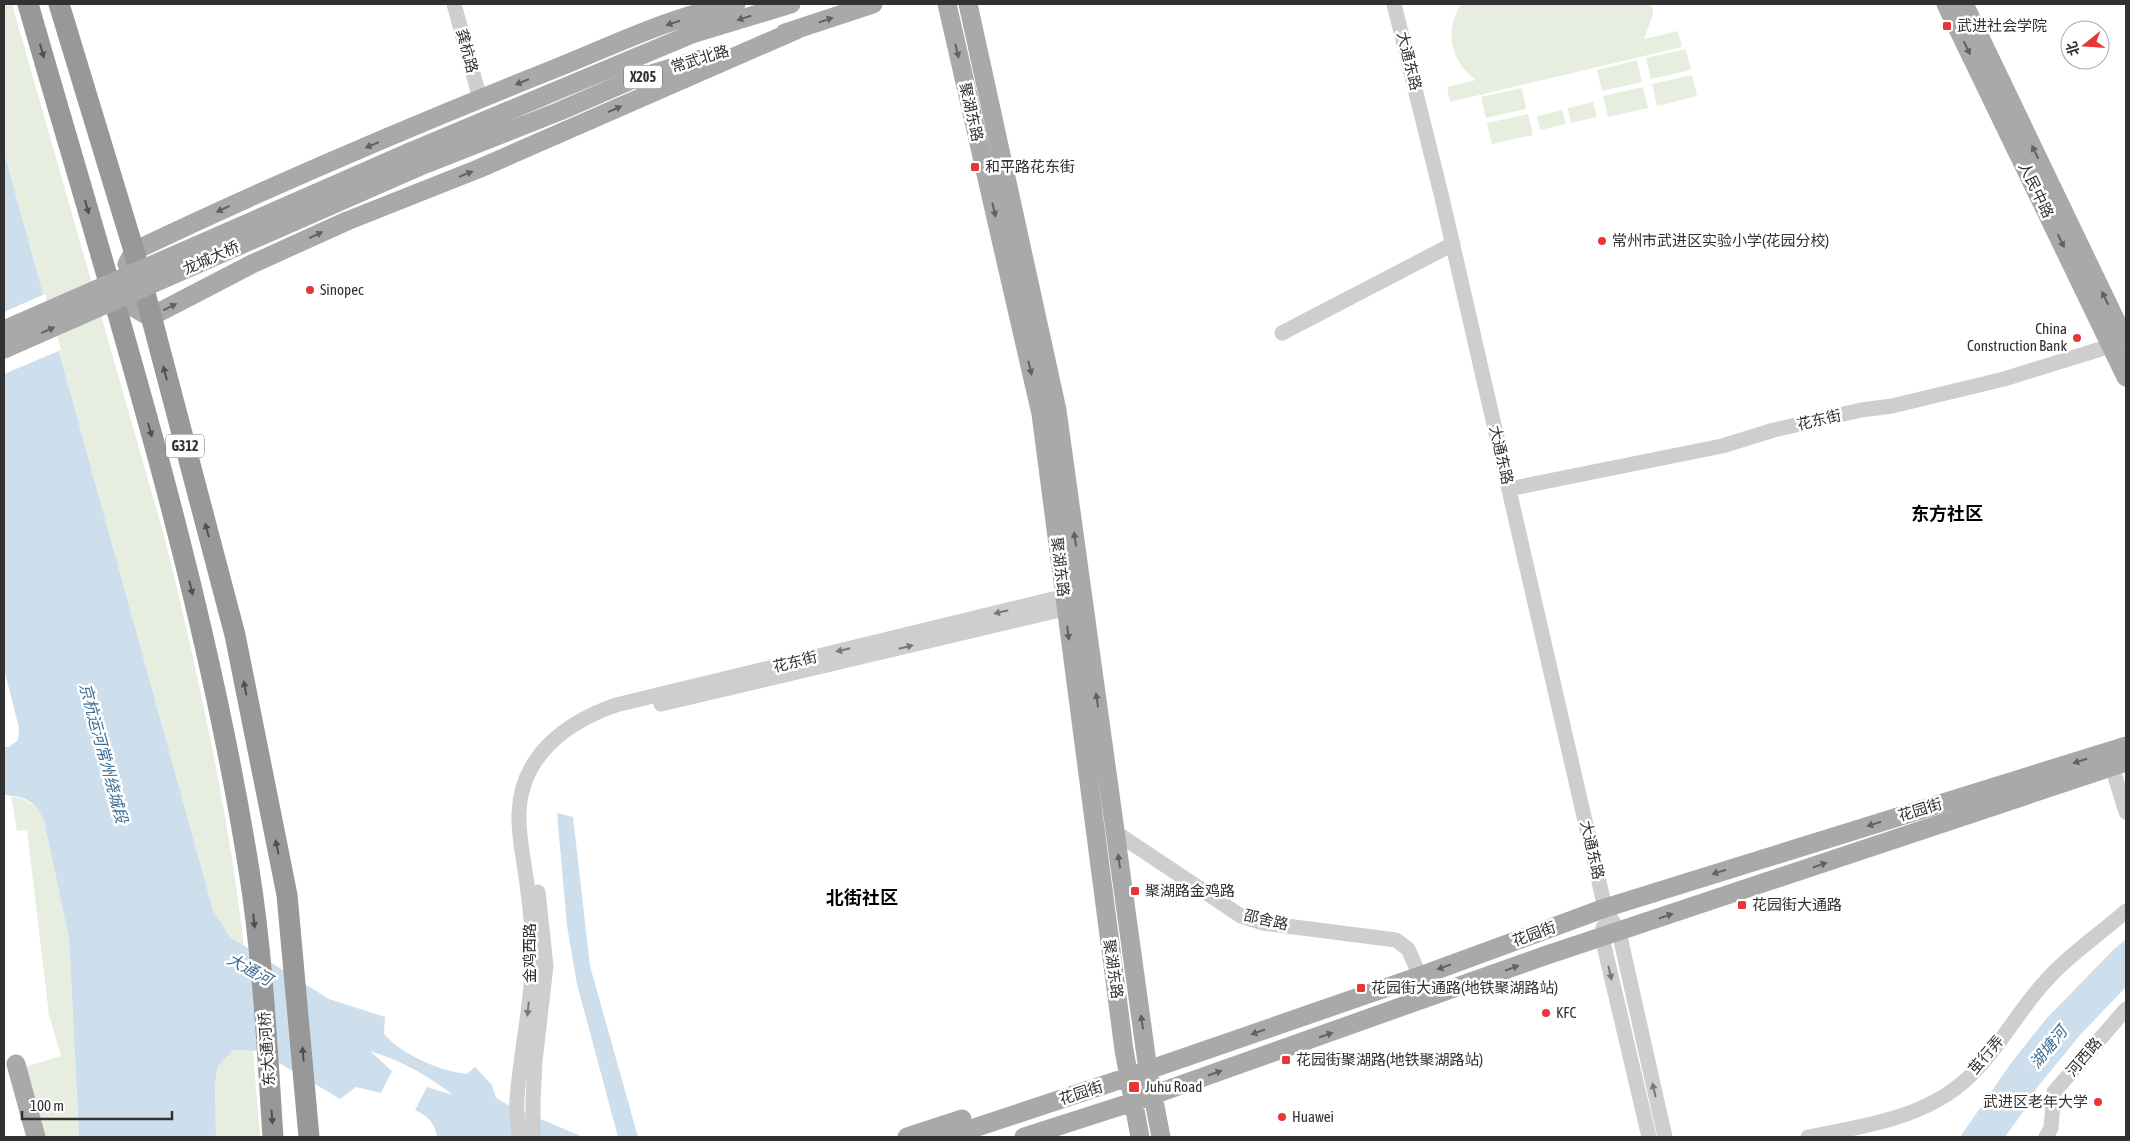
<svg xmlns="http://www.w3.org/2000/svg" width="2130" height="1141" viewBox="0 0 2130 1141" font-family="'Asap Condensed','Noto Sans SC',sans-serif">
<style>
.green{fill:#e7eee0}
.water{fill:#cddfed}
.pier{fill:#fff}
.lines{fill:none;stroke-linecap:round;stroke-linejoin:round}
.minor{stroke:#cecece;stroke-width:15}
.major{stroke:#a9a9a9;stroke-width:19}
.highway{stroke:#989898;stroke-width:21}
.major-bridge{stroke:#a9a9a9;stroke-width:19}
.oneway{fill:#616161}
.oneway2{fill:#505050}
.oneway3{fill:#787878}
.poi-dot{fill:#e73538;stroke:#fff;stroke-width:2}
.labels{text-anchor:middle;stroke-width:5;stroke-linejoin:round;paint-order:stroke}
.shield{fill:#fff;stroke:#6f6f6f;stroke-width:1}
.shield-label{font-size:14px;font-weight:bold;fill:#313131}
.poi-label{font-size:15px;fill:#313131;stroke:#fff;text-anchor:start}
.street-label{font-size:15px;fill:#313131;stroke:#fff}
.water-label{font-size:16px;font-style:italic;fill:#3d6e95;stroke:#fff}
.quarter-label{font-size:18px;font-weight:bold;fill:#000;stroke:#fff}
</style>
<rect width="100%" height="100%" fill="#fff"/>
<path class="green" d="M4,4h8l153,535c33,134 63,270 79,407l-14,-9 -17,-27 -209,-758z
M1461,4h191l1,11 -9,24 34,-8 4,16 -232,55 -3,-15 29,-7c-26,-19 -32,-49 -15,-76z
M1686,49l5,21 -40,9 -5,-21z
M1637,60l5,22 -40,9 -5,-21z
M1692,75l5,21 -40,10 -5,-22z
M1643,87l5,21 -40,9 -5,-21z
M1522,88l4,21 -40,9 -5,-21z
M1593,102l4,15 -26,6 -3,-15z
M1562,110l4,14 -26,6 -3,-14z
M1528,114l5,21 -41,9 -5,-21z
M11,796c17,4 26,9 33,25l25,118 10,198h-35l-19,-70 36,-11 -12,-41 -22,-185 -10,1z
M234,1050l19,1 7,86h-44l-1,-53 3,-18z"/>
<path class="water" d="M4,152l209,758 17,27 99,62 56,18 -1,17c19,21 55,37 83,40l8,-7 17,18 4,13 14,8 73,31h-146c-2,-14 -9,-21 -22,-27l12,-23 26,8c-26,-20 -51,-34 -83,-44l22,20 -11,22 -25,-6 -16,12 -81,-48 -25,-1 -16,16 -3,18 1,53h-137l-10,-198 -25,-118c-8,-19 -19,-25 -40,-26v-48h5l9,-7 1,-12 -15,-59z
M557,813l16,4 17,149 48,171h-20l-41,-153 -10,-58z
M2126,939v48l-46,48 -44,54v5l-31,43h-45l51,-74 35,-44 68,-70z"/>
<path class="pier" d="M45,294l16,56 -57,24v-62z"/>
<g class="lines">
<path class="minor" d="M454,4l26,95
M1394,4l48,194 163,710 14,24 46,205
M1282,333l171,-89
M1509,489l213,-43 52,-16 87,-20 31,-4 112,-27 116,-36
M661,704l416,-98
M2112,767l14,45
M1115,832l126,84 22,7 133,17 12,9 12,27
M1603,927l-1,10 47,200
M519,1137c-1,-12 -3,-25 -2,-38 3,-42 13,-85 15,-128 2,-28 -1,-58 -5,-87 -3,-24 -9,-47 -8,-71 2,-58 48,-91 97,-108l458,-111
M533,1137v-34l2,-42 11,-95 -8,-74
M1808,1137c52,-10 111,-18 153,-53 33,-27 54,-69 82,-100 22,-26 57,-50 83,-73
M2046,1137l5,-9 3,-36 72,-83"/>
<path class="major" d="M947,4l94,410 83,636 16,87
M968,4l89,406 91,660 13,67
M1946,4l180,373
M1964,4l162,338
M785,33l88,-29
M410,152l282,-118 99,-30
M418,167l142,-56 71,-31 80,-24
M127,264l7,-13c134,-64 272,-123 410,-178 62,-24 126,-57 192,-69
M114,291l-2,4 38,22 102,-53 95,-43 131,-52 318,-139
M16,1064l20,73
M907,1137l55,-18
M947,1137l181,-60 292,-101 185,-68 521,-162
M1024,1137l109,-35 411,-146 582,-194"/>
<path class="highway" d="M28,4c82,286 174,571 221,866 14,88 18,178 24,267
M59,4l75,247 101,384 52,260 22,242"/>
<path class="major-bridge" d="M4,330l406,-178
M4,349l414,-182"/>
</g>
<defs><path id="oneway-solid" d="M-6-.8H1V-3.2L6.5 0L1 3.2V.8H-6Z" transform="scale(1.25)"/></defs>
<g class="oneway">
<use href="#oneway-solid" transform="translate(744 18) rotate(162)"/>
<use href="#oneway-solid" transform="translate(826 20) rotate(-19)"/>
<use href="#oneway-solid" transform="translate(673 23) rotate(162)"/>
<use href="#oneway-solid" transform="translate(1967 48) rotate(64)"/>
<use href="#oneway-solid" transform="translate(957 51) rotate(77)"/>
<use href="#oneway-solid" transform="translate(522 82) rotate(158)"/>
<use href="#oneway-solid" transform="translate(615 109) rotate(-24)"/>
<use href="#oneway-solid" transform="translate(372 145) rotate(157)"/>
<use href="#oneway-solid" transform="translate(2035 152) rotate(-116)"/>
<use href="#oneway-solid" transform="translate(466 174) rotate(-22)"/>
<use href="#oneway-solid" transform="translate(223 209) rotate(155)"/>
<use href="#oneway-solid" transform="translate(994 210) rotate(77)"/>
<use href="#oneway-solid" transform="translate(316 235) rotate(-25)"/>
<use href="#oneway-solid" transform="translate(2061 241) rotate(64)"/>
<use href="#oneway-solid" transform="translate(2105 298) rotate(-116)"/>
<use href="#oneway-solid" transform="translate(170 307) rotate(-27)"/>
<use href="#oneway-solid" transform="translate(48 330) rotate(-24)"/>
<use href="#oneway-solid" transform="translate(1030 368) rotate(77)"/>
<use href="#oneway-solid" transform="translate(1075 539) rotate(-98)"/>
<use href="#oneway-solid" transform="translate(1068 633) rotate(83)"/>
<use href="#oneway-solid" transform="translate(1097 700) rotate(-98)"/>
<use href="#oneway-solid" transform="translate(2080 761) rotate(163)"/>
<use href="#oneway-solid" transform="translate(1874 824) rotate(163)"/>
<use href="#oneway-solid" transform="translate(1119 861) rotate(-98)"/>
<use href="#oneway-solid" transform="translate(1820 865) rotate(-19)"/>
<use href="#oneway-solid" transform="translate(1719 872) rotate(163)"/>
<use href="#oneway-solid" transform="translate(1666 916) rotate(-19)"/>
<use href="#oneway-solid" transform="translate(1444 967) rotate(160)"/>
<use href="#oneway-solid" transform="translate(1512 968) rotate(-20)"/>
<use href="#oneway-solid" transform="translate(1142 1022) rotate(-98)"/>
<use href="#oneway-solid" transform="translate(1258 1032) rotate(161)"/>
<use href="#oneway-solid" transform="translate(1326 1035) rotate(-19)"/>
<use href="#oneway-solid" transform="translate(1215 1073) rotate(-19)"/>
</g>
<g class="oneway2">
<use href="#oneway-solid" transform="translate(42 51) rotate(74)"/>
<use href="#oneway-solid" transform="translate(87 207) rotate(74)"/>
<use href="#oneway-solid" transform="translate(165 373) rotate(-105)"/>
<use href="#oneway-solid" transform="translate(150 430) rotate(75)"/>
<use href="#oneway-solid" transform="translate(207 530) rotate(-105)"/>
<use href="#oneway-solid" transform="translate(191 588) rotate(76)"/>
<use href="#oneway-solid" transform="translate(245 688) rotate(-101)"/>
<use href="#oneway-solid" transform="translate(277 847) rotate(-102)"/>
<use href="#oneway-solid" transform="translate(254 921) rotate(84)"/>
<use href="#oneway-solid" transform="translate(303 1054) rotate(-95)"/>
<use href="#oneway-solid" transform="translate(272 1117) rotate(86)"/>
</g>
<g class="oneway3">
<use href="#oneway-solid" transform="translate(1001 612) rotate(167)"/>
<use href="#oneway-solid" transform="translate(906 647) rotate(-14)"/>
<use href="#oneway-solid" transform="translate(843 650) rotate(167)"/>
<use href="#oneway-solid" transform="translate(1610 973) rotate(77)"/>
<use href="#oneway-solid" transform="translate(528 1009) rotate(96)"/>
<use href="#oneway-solid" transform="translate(1654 1090) rotate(-103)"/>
</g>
<g class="poi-dot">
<rect x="1942" y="21" width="10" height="10" rx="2.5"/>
<rect x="970" y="162" width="10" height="10" rx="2.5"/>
<circle cx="1602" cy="241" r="5"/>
<circle cx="310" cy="290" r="5"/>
<circle cx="2077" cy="338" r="5"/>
<rect x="1130" y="886" width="10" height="10" rx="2.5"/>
<rect x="1737" y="900" width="10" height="10" rx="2.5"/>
<rect x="1356" y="983" width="10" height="10" rx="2.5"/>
<circle cx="1546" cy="1013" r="5"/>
<rect x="1281" y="1055" width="10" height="10" rx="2.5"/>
<rect x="1128" y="1081" width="12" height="12" rx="2.5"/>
<circle cx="2098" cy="1102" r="5"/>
<circle cx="1282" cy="1117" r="5"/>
</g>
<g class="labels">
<g class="shield">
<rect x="624" y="65.5" width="38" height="23" rx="4"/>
<rect x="166" y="434.5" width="38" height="23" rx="4"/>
</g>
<g class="shield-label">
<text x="643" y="82">X205</text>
<text x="185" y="451">G312</text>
</g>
<g class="poi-label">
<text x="1957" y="31">武进社会学院</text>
<text x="985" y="172">和平路花东街</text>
<text x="1612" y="246">常州市武进区实验小学(花园分校)</text>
<text x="320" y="295">Sinopec</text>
<text x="2067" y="334" text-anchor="end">China<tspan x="2067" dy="17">Construction Bank</tspan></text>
<text x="1145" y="896">聚湖路金鸡路</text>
<text x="1752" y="910">花园街大通路</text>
<text x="1371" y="993">花园街大通路(地铁聚湖路站)</text>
<text x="1556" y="1018">KFC</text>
<text x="1296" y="1065">花园街聚湖路(地铁聚湖路站)</text>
<text x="1145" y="1092">Juhu Road</text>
<text x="2088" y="1107" text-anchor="end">武进区老年大学</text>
<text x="1292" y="1122">Huawei</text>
</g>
<g class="street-label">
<text transform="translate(467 51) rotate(75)" y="5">龚杭路</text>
<text transform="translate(700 59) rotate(-17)" y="5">常武北路</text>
<text transform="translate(1409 61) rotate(76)" y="5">大通东路</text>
<text transform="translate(971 112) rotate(77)" y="5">聚湖东路</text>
<text transform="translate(2036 190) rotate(64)" y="5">人民中路</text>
<text transform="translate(211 258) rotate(-24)" y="5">龙城大桥</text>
<text transform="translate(1819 420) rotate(-13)" y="5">花东街</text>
<text transform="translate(1501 455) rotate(77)" y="5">大通东路</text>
<text transform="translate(1060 567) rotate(83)" y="5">聚湖东路</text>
<text transform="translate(795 662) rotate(-14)" y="5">花东街</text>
<text transform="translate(1920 810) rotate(-17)" y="5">花园街</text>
<text transform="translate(1592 850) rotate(77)" y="5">大通东路</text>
<text transform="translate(1266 920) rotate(13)" y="5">邵舍路</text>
<text transform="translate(1534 934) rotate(-20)" y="5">花园街</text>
<text transform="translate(530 953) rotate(-90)" y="5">金鸡西路</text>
<text transform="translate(1113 969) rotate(82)" y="5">聚湖东路</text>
<text transform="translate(267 1049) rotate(-94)" y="5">东大通河桥</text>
<text transform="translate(1986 1055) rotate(-50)" y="5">茧行弄</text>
<text transform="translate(2084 1057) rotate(-50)" y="5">河西路</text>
<text transform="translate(1081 1093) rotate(-18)" y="5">花园街</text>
</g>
<g class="water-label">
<text transform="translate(104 753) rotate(75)" y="6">京杭运河常州绕城段</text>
<text transform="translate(250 969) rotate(29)" y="6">大通河</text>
<text transform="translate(2048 1047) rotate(-51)" y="6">湖塘河</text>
</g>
<g class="quarter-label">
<text x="1947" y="520">东方社区</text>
<text x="862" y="904">北街社区</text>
</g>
</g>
<rect width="2130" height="1141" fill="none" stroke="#313131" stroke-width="10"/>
<g transform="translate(2085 45) rotate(253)"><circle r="24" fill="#ffffff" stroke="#adadad"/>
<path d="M0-4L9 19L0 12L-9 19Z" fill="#e73538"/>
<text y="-8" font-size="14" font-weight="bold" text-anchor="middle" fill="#313131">北</text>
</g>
<path d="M22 1111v8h150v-8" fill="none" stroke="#313131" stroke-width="2.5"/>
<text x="30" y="1111" font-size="15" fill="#313131" stroke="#ffffff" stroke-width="4" paint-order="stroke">100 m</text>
</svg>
